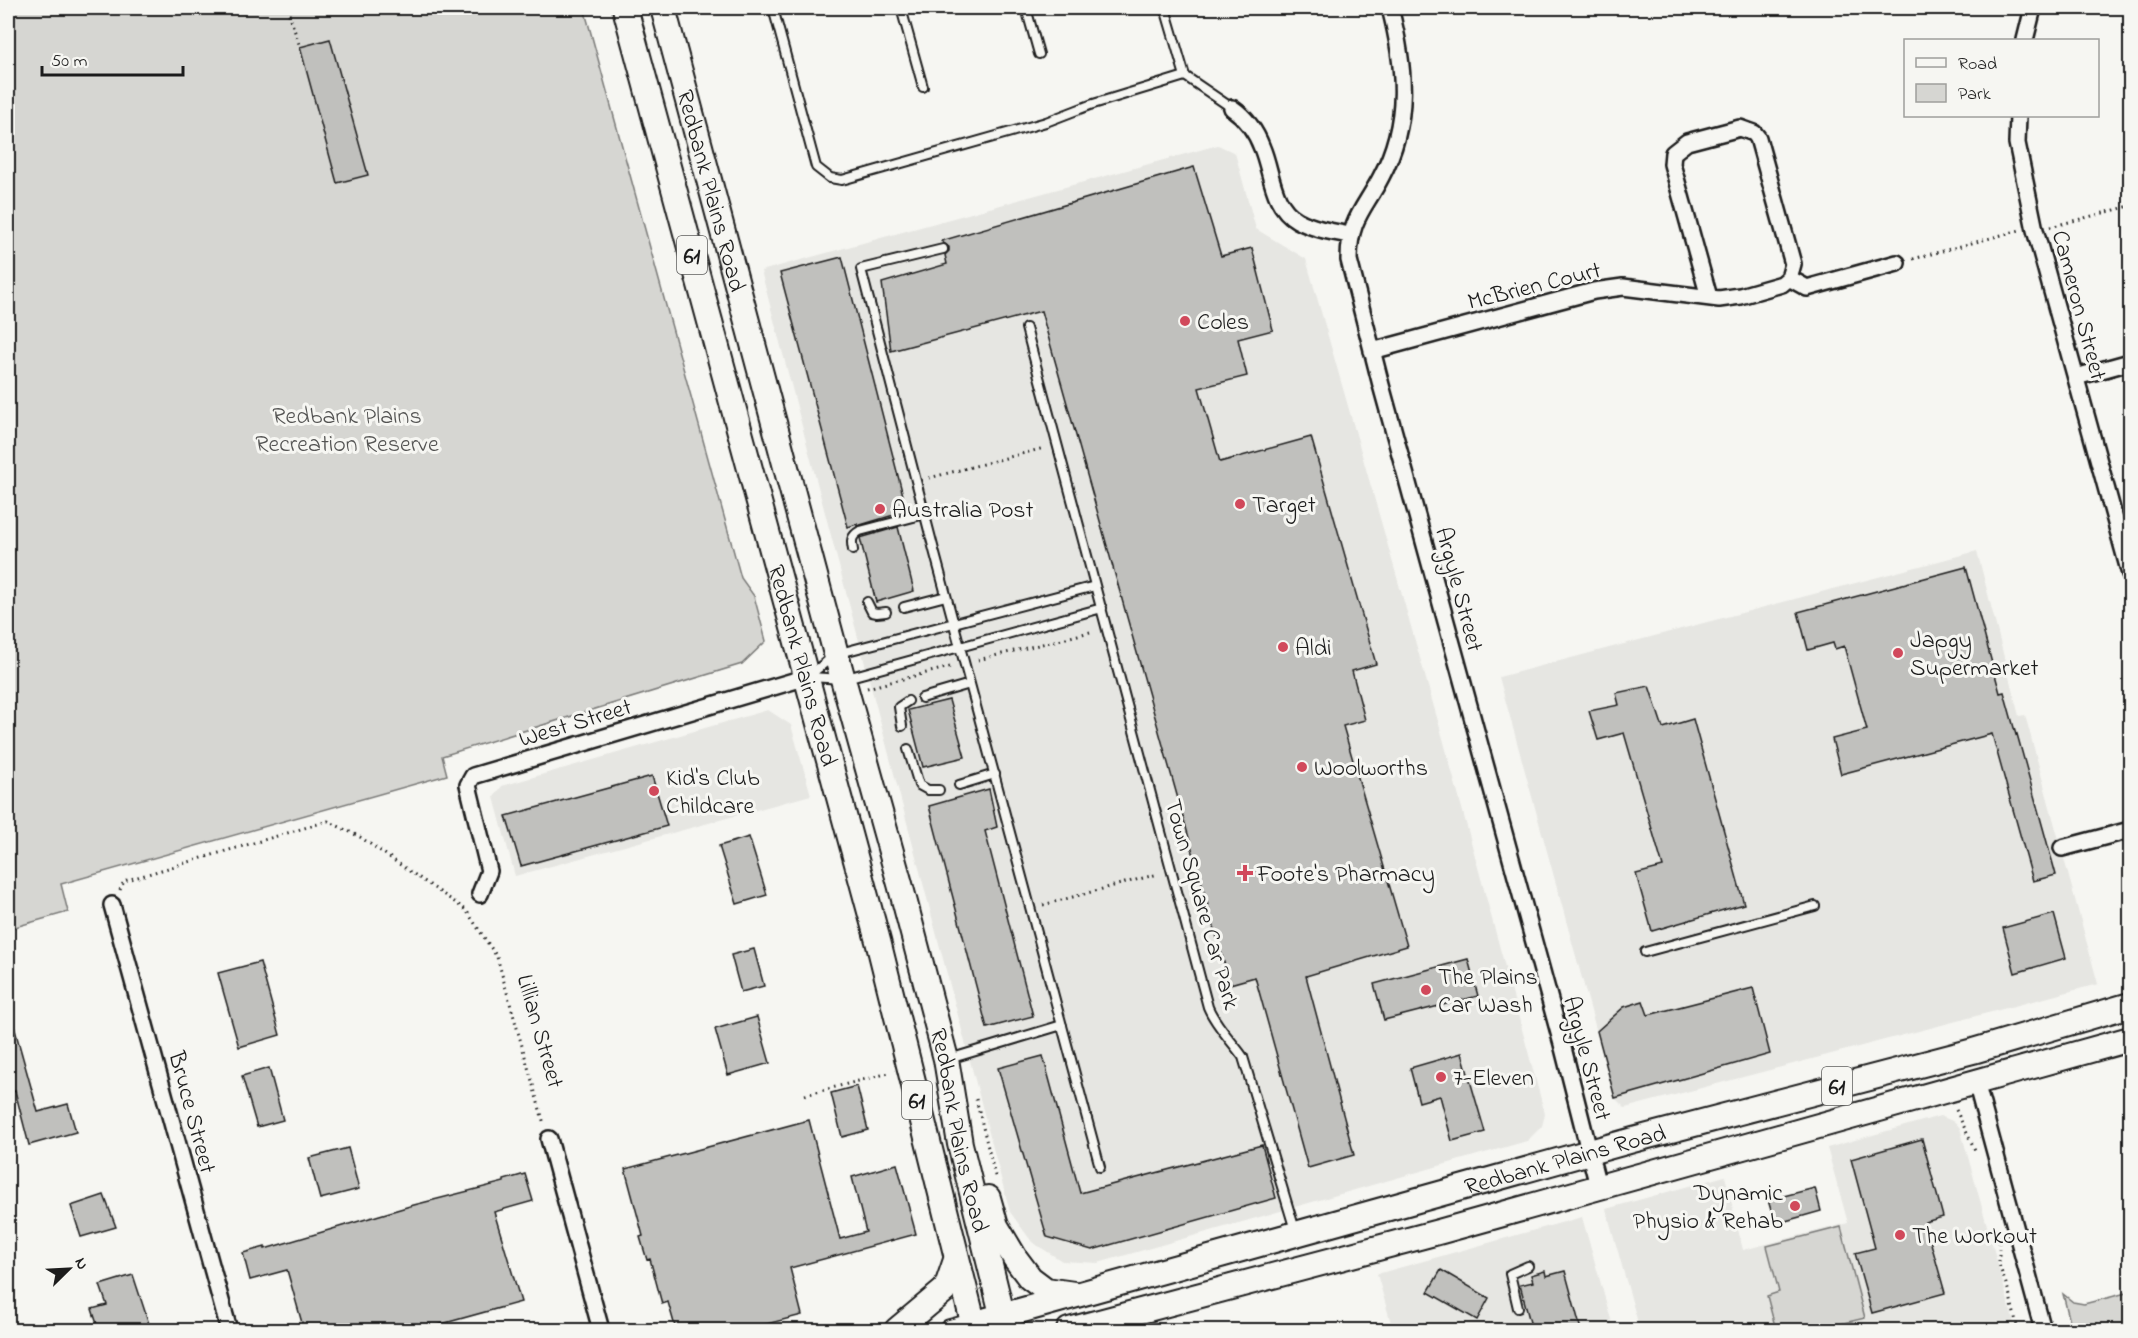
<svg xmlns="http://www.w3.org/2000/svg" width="2138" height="1338" viewBox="0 0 2138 1338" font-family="'Indie Flower',sans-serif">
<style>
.built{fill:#e6e6e2}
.green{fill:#d6d6d2;stroke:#797977;stroke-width:1.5}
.building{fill:#c0c0bd;stroke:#1c1c1c;stroke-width:1.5}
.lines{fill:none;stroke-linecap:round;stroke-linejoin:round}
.service-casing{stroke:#1c1c1c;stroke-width:12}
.minor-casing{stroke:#1c1c1c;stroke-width:20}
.tertiary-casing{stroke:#1c1c1c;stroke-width:24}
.primary-casing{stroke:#1c1c1c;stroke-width:28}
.path{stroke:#1c1c1c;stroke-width:3;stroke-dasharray:1.5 4.5;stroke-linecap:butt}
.service{stroke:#f6f6f2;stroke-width:8}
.minor{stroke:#f6f6f2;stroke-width:15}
.tertiary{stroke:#f6f6f2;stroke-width:20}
.primary{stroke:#f6f6f2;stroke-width:24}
.poi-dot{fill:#d1495b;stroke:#f6f6f2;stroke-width:2}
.labels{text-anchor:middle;stroke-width:6;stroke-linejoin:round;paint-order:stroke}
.shield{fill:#f6f6f2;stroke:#5d5d5c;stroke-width:1.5}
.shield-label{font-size:22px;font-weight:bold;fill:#1c1c1c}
.street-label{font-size:24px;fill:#1c1c1c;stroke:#f6f6f2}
.poi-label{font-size:24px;fill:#1c1c1c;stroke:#f6f6f2;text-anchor:start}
.park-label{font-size:24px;fill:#545453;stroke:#f6f6f2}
</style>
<rect width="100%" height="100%" fill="#f6f6f2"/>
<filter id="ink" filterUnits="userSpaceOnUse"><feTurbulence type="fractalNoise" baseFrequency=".0167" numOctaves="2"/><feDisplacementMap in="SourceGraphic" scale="12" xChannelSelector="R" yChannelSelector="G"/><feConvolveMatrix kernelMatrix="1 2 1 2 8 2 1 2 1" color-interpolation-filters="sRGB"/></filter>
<g filter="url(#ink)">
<path class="built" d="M1218,145l17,8 21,76 50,30 136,476 103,379 -3,12 -15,15 -429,122 -36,-2 -30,-19 -22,-30 -249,-941z
M1977,551l42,165 6,-1 73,269 -473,124 -10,-10 -116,-421z
M768,710l23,15 20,70 -296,81 -21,-79 8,-11z
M1940,1116l15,6 5,6 54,195 -26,7h-348l-34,-121 119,-33 18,74 105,-27 -21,-75z
M1582,1217l32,113h-221l-16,-56z"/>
<path class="green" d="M8,8h576l157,570 13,18 12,45 -24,23 -300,92 5,19 -386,109 7,28 -60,17z
M1841,1227l24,91 -51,12h-38l-9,-34 12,-4 -12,-46z
M2130,1292v38h-58l-9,-36 10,8 11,2z"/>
<path class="building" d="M330,39l38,136 -31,8 -37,-136z
M1194,167l27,89 31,-8 21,82 -35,9 9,37 -48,12 21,74 91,-25 65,227 -24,7 13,49 -22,6 64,220 -101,30 48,179 -46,13 -53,-191 -25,7 -189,-673 -150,40 -9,-68 65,-19 -2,-9 4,-4v-4l-8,-6z
M842,257l65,254 -50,15v-2l-9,3 -68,-254z
M898,527l16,64 -38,11 -16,-64z
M1966,567l34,126 4,-1 12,43 1,-1 39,141 -23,6 -41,-147 -151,40 -9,-35 35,-9 -23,-84 -9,3 -2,-6 -25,7 -10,-38z
M1649,686l14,42 30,-9 51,185 -92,27 -16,-57 27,-7 -39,-134 -26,7 -9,-29 30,-6 -3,-12z
M949,700l16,57 -42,10 -15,-57z
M652,776l15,50 -146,40 -15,-50z
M989,789l8,38 -12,4 48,185 -46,12 -58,-222z
M749,837l18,58 -30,9 -18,-58z
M2054,914l12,44 -51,15 -12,-45z
M754,949l10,37 -23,6 -10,-37z
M1468,959l10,37 -94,24 -10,-36z
M260,962l20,73 -41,12 -21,-74z
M1753,988l17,66 -155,44 -18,-67 27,-24 19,-6 5,14z
M757,1017l13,46 -42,12 -13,-46z
M12,1019l26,93 30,-8 8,28 -47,13 -14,-54 -7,2v-73z
M1462,1053l23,79 -33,9 -12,-45 -21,6 -9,-34z
M1043,1056l37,137 182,-48 14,53 -184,52 -45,-13 -49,-169z
M269,1068l14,52 -26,7 -15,-51z
M857,1086l11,44 -26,7 -11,-44z
M809,1120l31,119 26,-7 -14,-55 45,-13 19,70 -126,34 12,47 -59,15h-67l-8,-28 -6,2 -12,-45 -3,1 -7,-23 3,-1 -18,-67z
M1922,1139l21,78 -18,5 20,71 -73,20 -17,-60 20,-5 -24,-89z
M348,1148l11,41 -39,10 -11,-41z
M525,1174l8,27 -39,11 27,90 -101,28h-116l-17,-60 -37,10 -7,-27 22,-6v2l145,-43 94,-24v-2z
M1815,1188l6,23 -46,13 -7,-24z
M104,1195l12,32 -35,10 -10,-31z
M1441,1270l48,28 -12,22 -49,-28z
M1545,1271l1,5 19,-5 16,59h-49l-12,-45 13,-3 -2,-7z
M133,1275l18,55h-52l-7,-21 15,-4 -7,-20z"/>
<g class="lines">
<defs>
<path id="service" d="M773,8l43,159 14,11 12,2 204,-58 44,-17 95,-29
M901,8l22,79
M1026,8l13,46
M1165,8l20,68 47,32
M943,249l-82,20 74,285 165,613
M1026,328l182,679c8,19 23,33 35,50l52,173
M853,550c-2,-9 -2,-14 7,-19l65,-17
M867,602l5,10 5,1 9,-1
M904,607l42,-11
M810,675l26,-21 259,-68
M810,677l33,2 259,-71
M922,698l48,-14
M902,726l-3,-19 9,-6
M908,749l11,36 9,5h11
M959,785l36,-11
M1645,952l170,-46
M949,1059l113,-34
M1518,1308l-8,-34 18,-8"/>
<path id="minor" d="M1390,8c15,58 21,113 -9,169 -17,33 -32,42 -32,83l32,125 181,659 36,142
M2025,40l8,-32
M1232,108c13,9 24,24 30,40 10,24 10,58 35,72 16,9 36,12 53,15
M2018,116l-1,27 18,87 95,344
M1789,278l18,10 90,-25
M1372,351l222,-60 29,-4 96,12 21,-3 42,-12 7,-6 4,-14 -35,-126 -4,-5 -14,-5 -53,14 -14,11 -1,11 37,133
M2076,377l54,-15
M2062,848l68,-18
M480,894l9,-23 -21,-86 5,-9 334,-99
M112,905l117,425
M1976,1082l67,248
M549,1139l52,191"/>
<path id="tertiary" d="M950,1330l23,-6"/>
<g id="primary">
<path id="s1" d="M625,8l253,933 97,389"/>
<path id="s2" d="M663,8l173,646 64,230 46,175 14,85 46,186"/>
<path d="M988,1198l8,28 19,32 15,20 16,12 28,4"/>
<path id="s3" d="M987,1320l646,-180 340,-89 157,-46"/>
<path d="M897,1330l49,-41 10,-29"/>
<path d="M1069,1330l373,-99 688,-192"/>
</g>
</defs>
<use href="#service" class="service-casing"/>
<use href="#minor" class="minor-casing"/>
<use href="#tertiary" class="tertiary-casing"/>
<use href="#primary" class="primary-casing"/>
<path class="path" d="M287,8l13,39
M2050,227l80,-21
M1913,259l107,-29
M929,478l115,-30
M978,660l116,-29
M867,688l87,-22
M120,890l4,-9 204,-60 32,16 106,73 31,47 47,167
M1043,905l115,-31
M805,1095l84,-22
M976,1099l20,81
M1956,1110l20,42
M1999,1236v29l10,27 9,38"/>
<use href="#service" class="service"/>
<use href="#minor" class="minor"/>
<use href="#tertiary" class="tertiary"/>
<use href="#primary" class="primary"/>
</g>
</g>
<g class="poi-dot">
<circle cx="1185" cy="321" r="6"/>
<circle cx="1240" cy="504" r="6"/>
<circle cx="880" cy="509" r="6"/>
<circle cx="1283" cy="647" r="6"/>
<circle cx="1898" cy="653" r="6"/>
<circle cx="1302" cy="767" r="6"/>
<circle cx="654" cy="791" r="6"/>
<path d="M1242 864h6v6h6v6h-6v6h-6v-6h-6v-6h6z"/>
<circle cx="1426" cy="990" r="6"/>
<circle cx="1441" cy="1077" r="6"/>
<circle cx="1795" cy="1206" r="6"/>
<circle cx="1900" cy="1235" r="6"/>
</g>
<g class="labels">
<g class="shield">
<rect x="677" y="236" width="30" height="38" rx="4.5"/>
<rect x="1822" y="1067" width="30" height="38" rx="4.5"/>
<rect x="902" y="1081" width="30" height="38" rx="4.5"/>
</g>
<g class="shield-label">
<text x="692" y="263">61</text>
<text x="1837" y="1094">61</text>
<text x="917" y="1108">61</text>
</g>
<g class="street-label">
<text dy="8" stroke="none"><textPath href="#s2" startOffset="189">Redbank Plains Road</textPath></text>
<text transform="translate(1534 285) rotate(-14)" y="8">McBrien Court</text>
<text transform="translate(2080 305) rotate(75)" y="8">Cameron Street</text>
<text transform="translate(1460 589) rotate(75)" y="8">Argyle Street</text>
<text dy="8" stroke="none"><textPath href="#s1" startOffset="681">Redbank Plains Road</textPath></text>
<text transform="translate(575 722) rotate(-17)" y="8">West Street</text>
<text transform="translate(1203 904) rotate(74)" y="8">Town Square Car Park</text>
<text transform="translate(541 1031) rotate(74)" y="8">Lillian Street</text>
<text transform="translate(1588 1058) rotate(75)" y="8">Argyle Street</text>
<text transform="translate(193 1112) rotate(75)" y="8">Bruce Street</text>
<text dy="8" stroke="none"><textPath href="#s2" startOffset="1161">Redbank Plains Road</textPath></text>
<text dy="8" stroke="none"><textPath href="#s3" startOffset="600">Redbank Plains Road</textPath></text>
</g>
<g class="poi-label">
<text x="1197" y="329">Coles</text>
<text x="1252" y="512">Target</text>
<text x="892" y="517">Australia Post</text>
<text x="1910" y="647">Japgy<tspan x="1910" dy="28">Supermarket</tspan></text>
<text x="1295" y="655">Aldi</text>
<text x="1314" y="775">Woolworths</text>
<text x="666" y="785">Kid's Club<tspan x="666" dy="28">Childcare</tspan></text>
<text x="1257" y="881">Foote's Pharmacy</text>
<text x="1438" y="984">The Plains<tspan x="1438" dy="28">Car Wash</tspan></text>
<text x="1453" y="1085">7-Eleven</text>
<text x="1783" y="1200" text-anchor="end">Dynamic<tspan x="1783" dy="28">Physio &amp; Rehab</tspan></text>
<text x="1912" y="1243">The Workout</text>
</g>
<g class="park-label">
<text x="347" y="423">Redbank Plains<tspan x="347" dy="28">Recreation Reserve</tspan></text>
</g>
</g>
<rect width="2138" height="1338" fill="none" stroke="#f6f6f2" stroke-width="30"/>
<rect x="15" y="15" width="2108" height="1308" fill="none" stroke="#1c1c1c" stroke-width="2" filter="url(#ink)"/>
<rect x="1904" y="39" width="195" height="78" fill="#f6f6f2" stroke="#9f9f9c" stroke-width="1.5"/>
<rect x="1916" y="58" width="30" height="9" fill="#f6f6f2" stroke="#9f9f9c" stroke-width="1.5"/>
<text x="1958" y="69" font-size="18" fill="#1c1c1c">Road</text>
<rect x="1916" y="84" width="30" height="18" fill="#d6d6d2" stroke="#9f9f9c" stroke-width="1.5"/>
<text x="1958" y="99" font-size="18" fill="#1c1c1c">Park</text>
<g transform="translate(69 1269) rotate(66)" stroke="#f6f6f2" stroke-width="4.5" paint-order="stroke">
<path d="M0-4.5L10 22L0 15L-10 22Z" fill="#1c1c1c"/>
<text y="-9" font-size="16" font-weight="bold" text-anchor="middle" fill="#1c1c1c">N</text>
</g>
<path d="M42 66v9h141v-9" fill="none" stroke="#1c1c1c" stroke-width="3"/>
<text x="51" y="66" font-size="18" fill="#1c1c1c" stroke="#f6f6f2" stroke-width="4.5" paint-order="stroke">50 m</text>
</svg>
